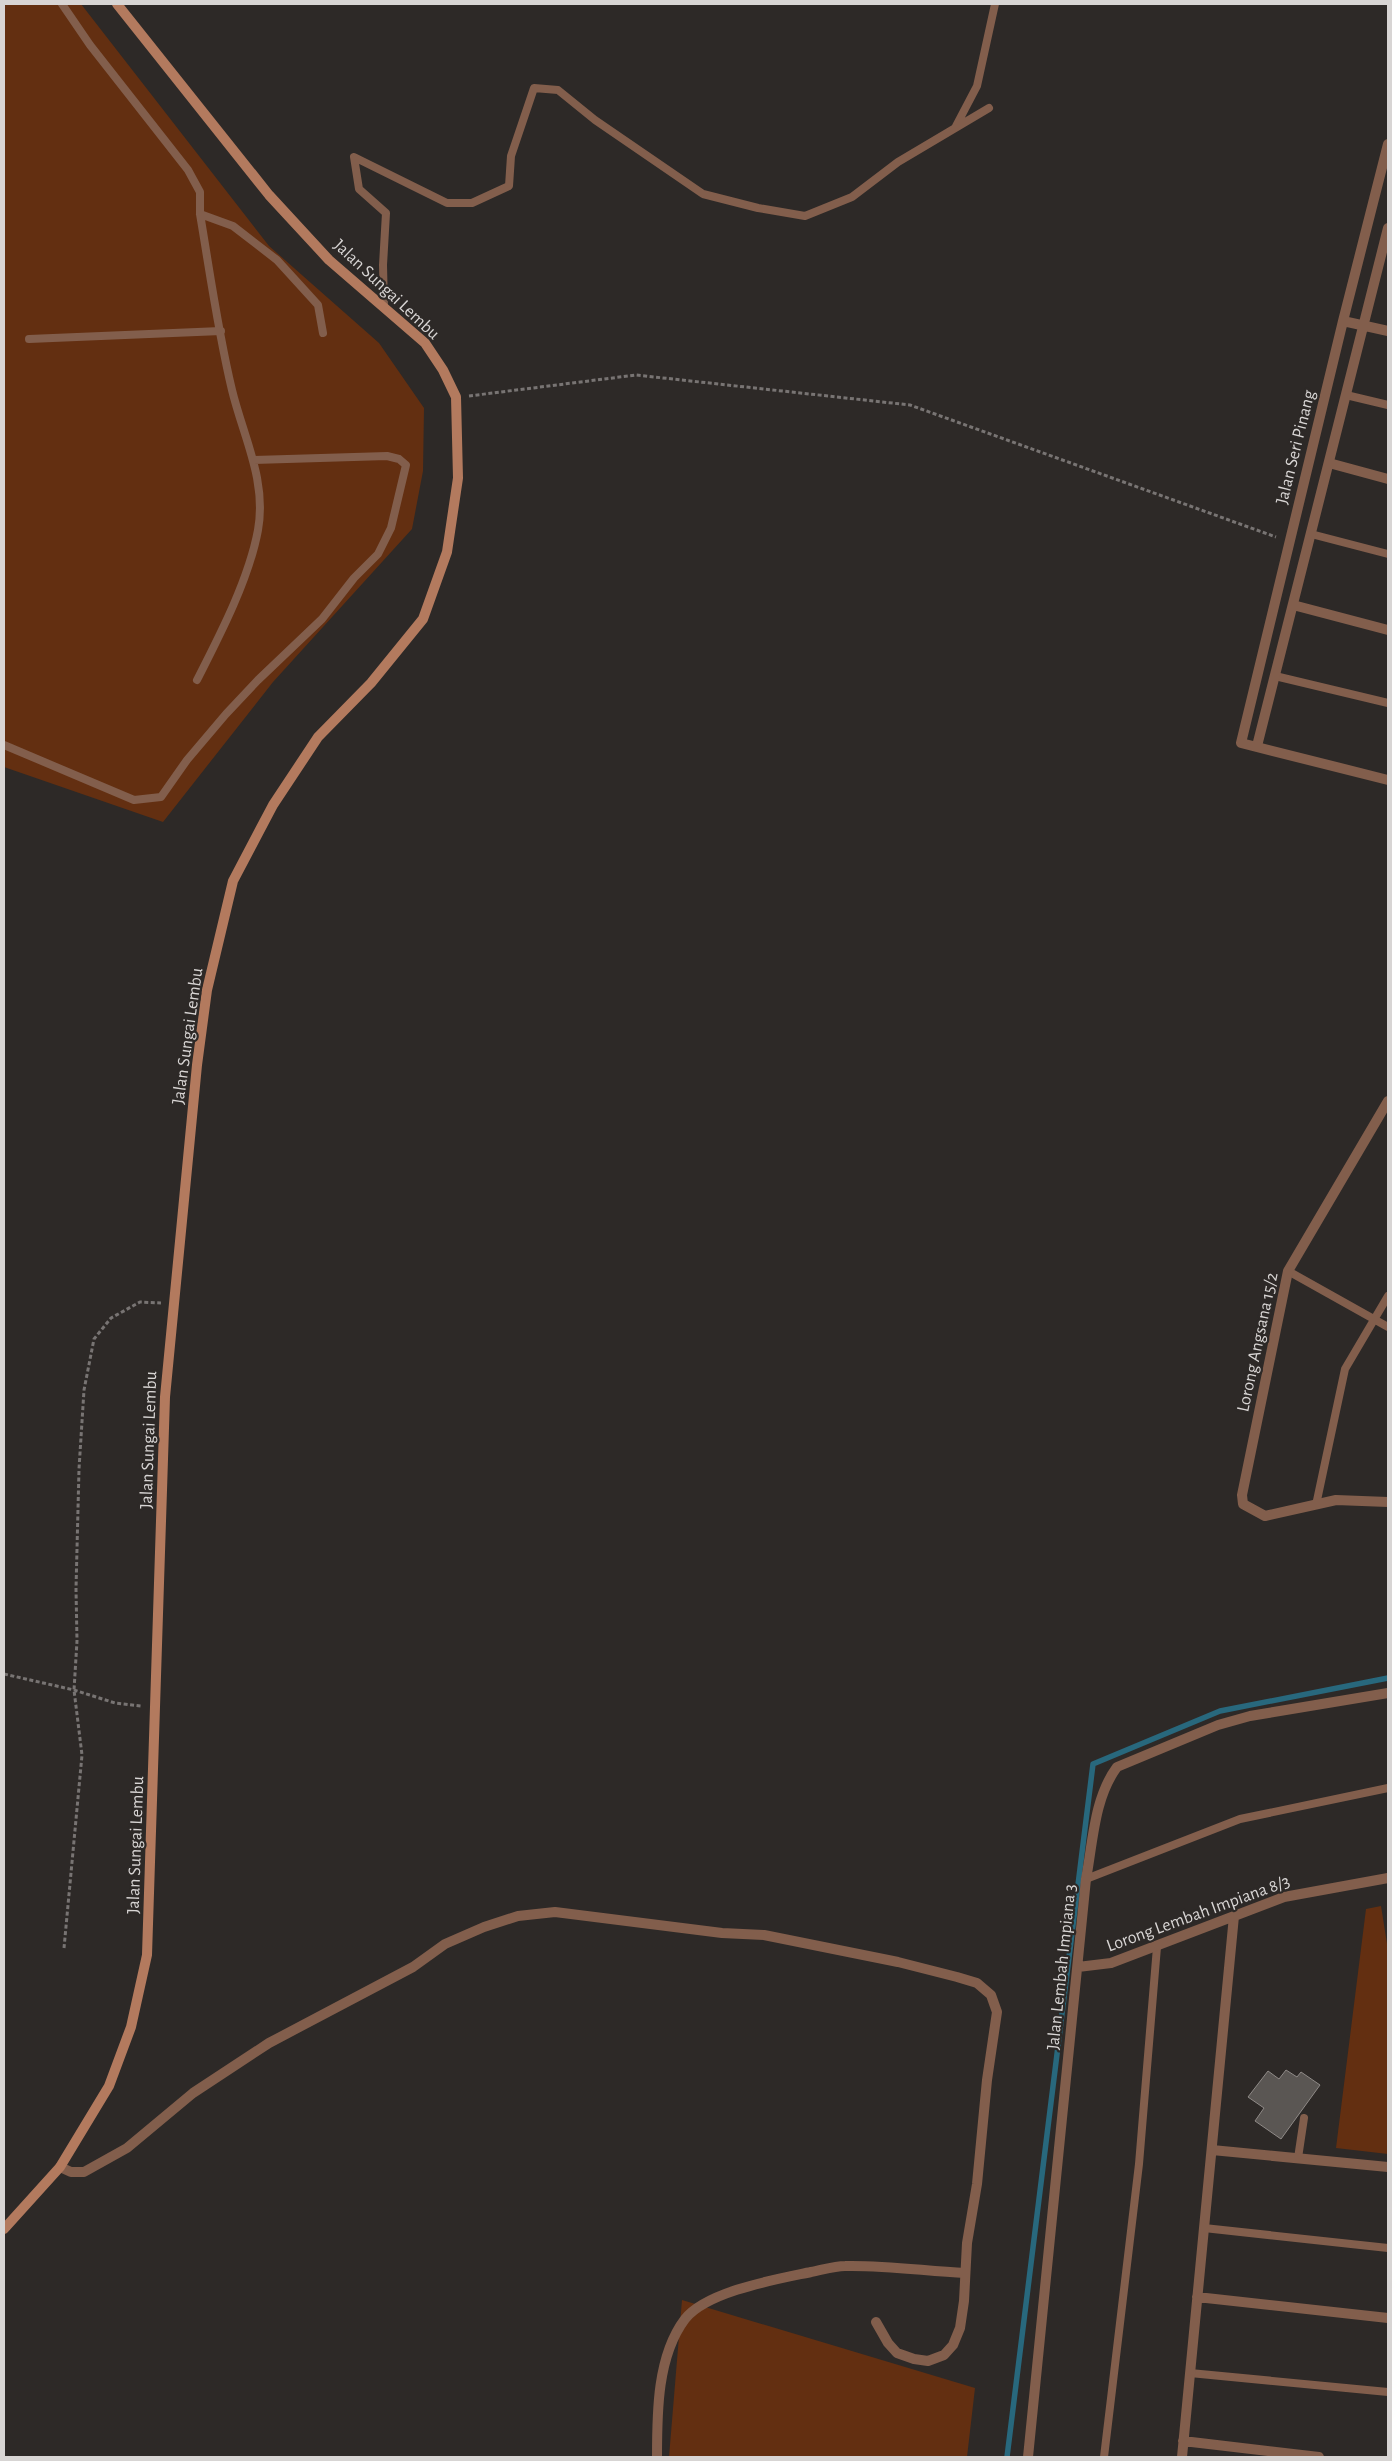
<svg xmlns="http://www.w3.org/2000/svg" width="1392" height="2461" viewBox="0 0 1392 2461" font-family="'Alegreya Sans',sans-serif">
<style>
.green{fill:#632f11}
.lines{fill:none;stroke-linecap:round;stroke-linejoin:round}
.stream{stroke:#28687d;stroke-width:5.5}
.building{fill:#5a5653;stroke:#8f8a87}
.path{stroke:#787473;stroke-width:3;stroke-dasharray:4 2.5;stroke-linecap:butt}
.lane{stroke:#825e4c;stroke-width:8}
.street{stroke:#825e4c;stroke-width:10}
.secondary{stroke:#b37a5e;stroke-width:10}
.labels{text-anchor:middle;stroke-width:4.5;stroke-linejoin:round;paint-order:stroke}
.street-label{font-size:18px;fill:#d8d5d4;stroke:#2d2927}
</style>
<rect width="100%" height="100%" fill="#2d2927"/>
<path class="green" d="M4,4h77l188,242 110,97 45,65 -1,63 -11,58 -139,153 -110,140 -159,-55z
M1381,1906l7,44v204l-52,-6 30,-239z
M682,2300l293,88 -8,69h-298z"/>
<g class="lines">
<path class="stream" d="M1007,2457l86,-693 127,-53 168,-33"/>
</g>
<path class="building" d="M1286,2070l11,7 4,-5 19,13 -39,54 -26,-18 9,-13 -16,-11 20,-26 11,8z"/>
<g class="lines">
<path class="path" d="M469,396l167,-21 274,30 366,132
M4,1674l70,16 41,13 26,3
M64,1948l18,-193 -8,-65 3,-49 -1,-52 3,-120 5,-79 10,-51 17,-21 29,-16 21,1"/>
<path class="lane" d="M62,4l28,41 98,125 12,22v22c10,59 18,118 32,176 11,46 35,90 26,140 -9,49 -38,105 -61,150
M956,126l21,-40 18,-82
M200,214l33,12 44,34 41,45 5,28
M384,306l-1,-41 3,-52 -27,-24 -5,-32 93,46h25l37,-17 2,-30 23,-68 24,2 37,30 108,74 55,14 47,8 47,-19 46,-35 91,-54
M29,339l192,-8
M1346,395l42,10
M1311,534l77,20
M1275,676l113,27
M4,745l130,55 27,-3 26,-37 39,-46 32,-34 64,-61 32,-41 24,-24 13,-26 15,-63 -7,-6 -12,-3 -134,4
M1288,1271l100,56
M1316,1505l29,-136 43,-73
M1086,1879l154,-60 148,-31
M1298,2158l6,-40
M1204,2228l184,20
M1190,2373l198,19
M1104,2457l35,-293 18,-217"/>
<path class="street" d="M1388,144l-45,177 -102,422 147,37
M1343,321l45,10
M1329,463l59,16
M1293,605l95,25
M1257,746l131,-518
M1388,1101l-100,170 -46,224 1,9 22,12 71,-16 52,2
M1078,1967l33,-4 173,-66 104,-19
M1212,2150l176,17
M60,2167l11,5h13l43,-24 66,-55 76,-50 144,-76 32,-23 39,-17 34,-11 37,-4 167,21 42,2 134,27 59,15 20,6 14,12 6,17 -10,68 -10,104 -10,59 -3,58 -4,27 -7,17 -9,10 -16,6 -14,-2 -17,-6 -9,-10 -12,-21
M1197,2297l191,21
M1183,2441l136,16
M657,2457c0,-44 0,-101 28,-138 22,-28 93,-40 126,-47 11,-2 23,-6 34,-6 40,-1 80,5 120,7
M1028,2457l58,-578c7,-37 8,-81 31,-112l101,-42 32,-9 138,-23
M1182,2457l52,-541"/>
<path class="secondary" d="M4,2229l56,-62 49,-81 22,-59 16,-72 18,-558 32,-332 10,-75 26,-109 40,-76 45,-68 53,-54 52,-64 24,-67 11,-74 -2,-81 -13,-27 -18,-27 -96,-83 -60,-65 -152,-191"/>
</g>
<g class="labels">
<g class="street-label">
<text transform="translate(387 289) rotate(43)" y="6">Jalan Sungai Lembu</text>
<text transform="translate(1295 447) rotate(-76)" y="6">Jalan Seri Pinang</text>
<text transform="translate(187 1036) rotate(-82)" y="6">Jalan Sungai Lembu</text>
<text transform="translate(1257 1342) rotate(-78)" y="6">Lorong Angsana 15/2</text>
<text transform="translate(148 1440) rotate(-88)" y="6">Jalan Sungai Lembu</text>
<text transform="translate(135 1845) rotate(-88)" y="6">Jalan Sungai Lembu</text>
<text transform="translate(1198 1913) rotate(-20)" y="6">Lorong Lembah Impiana 8/3</text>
<text transform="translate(1061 1967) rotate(-84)" y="6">Jalan Lembah Impiana 3</text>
</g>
</g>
<rect width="1392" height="2461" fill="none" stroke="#d8d5d4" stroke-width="10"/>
</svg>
